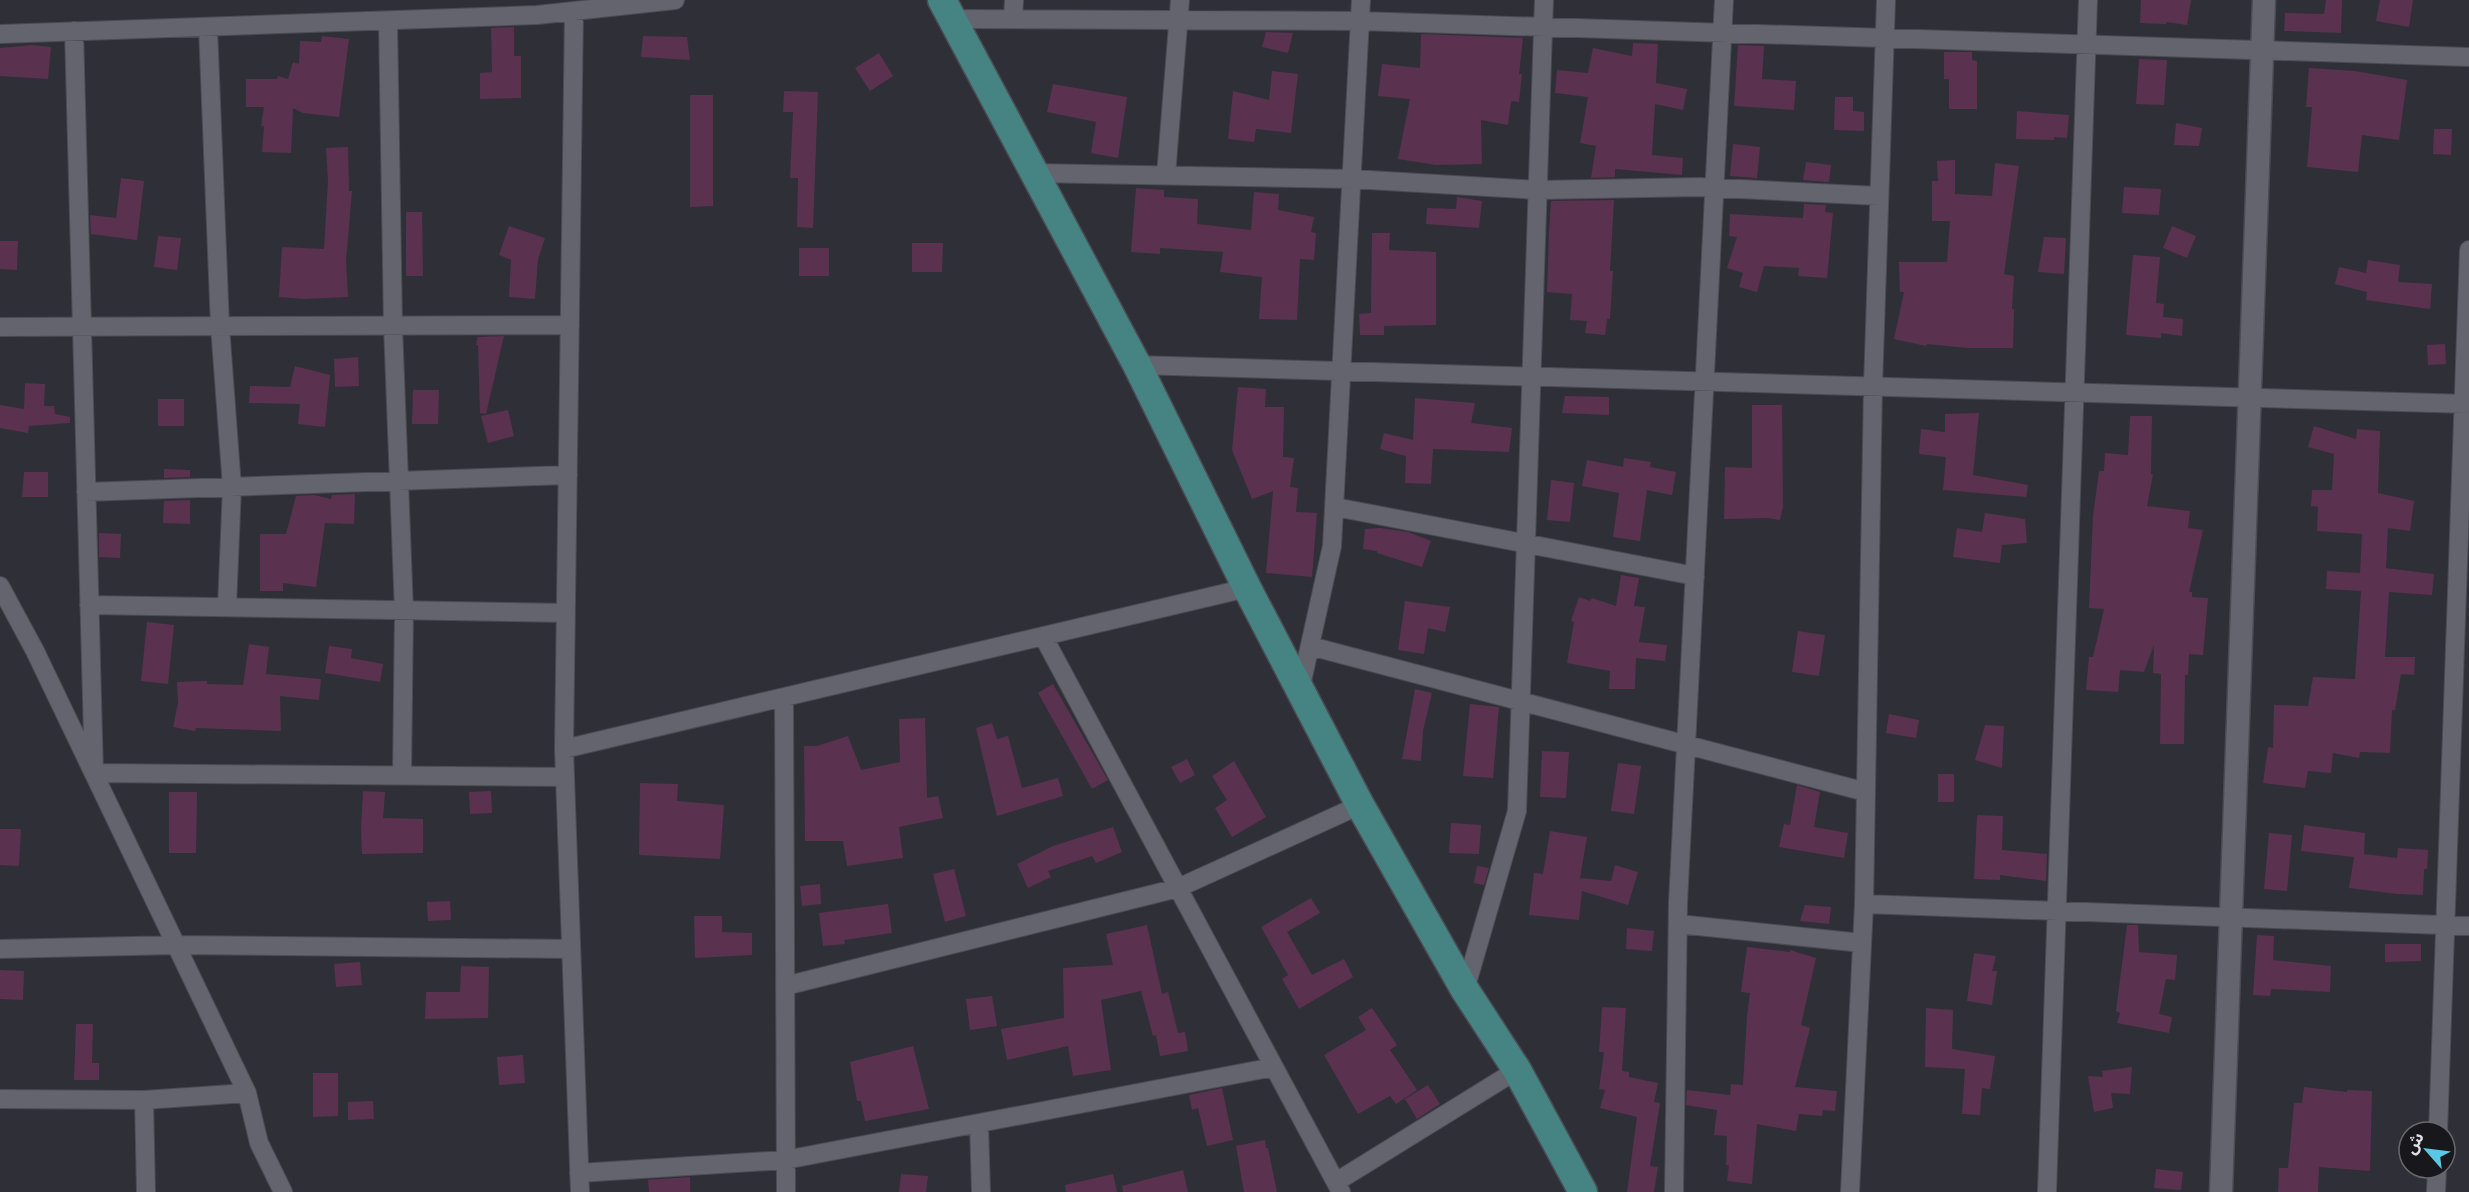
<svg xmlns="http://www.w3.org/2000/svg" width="2469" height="1192" viewBox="0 0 2469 1192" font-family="'Archivo Narrow','Noto Sans Arabic',sans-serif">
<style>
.building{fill:#5a324f}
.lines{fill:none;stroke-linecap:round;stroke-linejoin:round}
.minor-casing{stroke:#4b4b53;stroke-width:20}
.tertiary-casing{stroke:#4b4b53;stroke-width:25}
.primary-casing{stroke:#4b4b53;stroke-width:31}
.minor{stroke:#64646f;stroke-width:18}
.tertiary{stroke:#64646f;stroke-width:22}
.primary{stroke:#458482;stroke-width:28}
</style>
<rect width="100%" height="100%" fill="#2f2f38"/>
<path class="building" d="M2141,0h50l-4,25 -21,-3v2l-26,-1z
M2326,0h16l-1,33 -57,-2 1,-18 39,1z
M2380,0h33l-4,27 -33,-6z
M514,27v29h7v42l-41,1v-26l12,-1 -1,-44z
M1266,32l27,1 -5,20 -26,-6z
M1421,34l102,4 -4,36h3l-3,28 -8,-1 -3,24 -27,-5 1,44 -46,1 -38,-6 12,-60 -32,-3 4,-32 38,4z
M322,36l27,3 -10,78 -36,-4 -10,-5 -2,45 -29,-1 2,-26h-3l3,-19h-18v-28h31l1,-3 10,3 5,-17 6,2 1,-23 21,1z
M643,36l44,1 3,23 -49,-3z
M1633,43l25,1 -2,39 31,6 -4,21 -28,-6 -3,51 31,3 -1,17 -67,-6v8l-24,1 5,-32 -16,-3 8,-46 -33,-4 2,-23 31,3 5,-25 39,8z
M32,45l19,2 -3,32 -48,-3v-28z
M1738,45l26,1 -2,33 34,2 -2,29 -60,-4z
M1944,52h28v8l5,1v48h-28v-30h-5z
M879,53l14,23 -23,15 -15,-23z
M2139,59l28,1 -3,45 -28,-1z
M2309,68l46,3 52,9 -8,60 -37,-5 -4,37 -51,-5 5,-60h-6z
M1272,71l26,3 -7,59 -35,-4 -2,13 -26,-3 5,-48 36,9z
M1053,84l74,13 -9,61 -27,-5 5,-31 -49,-10z
M784,91l34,1 -5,136 -16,-1 1,-49h-8l3,-66h-10z
M690,95h23v111l-23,1z
M1835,97h18v14l11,1v19l-30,-1z
M2017,111l52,4 -2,23 -13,-1v3l-38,-1z
M2176,123l26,5 -3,18 -25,-1z
M2434,129h18l-1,26 -18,-1z
M1733,144l27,3 -3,31 -27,-2z
M348,147l1,44h3l-6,70 2,36 -44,2 -25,-2 3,-50 42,2 4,-68 -2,-33z
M1955,160v34l37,2 3,-33 24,3 -15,108 10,2 -2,33h2l-1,39h-46l-40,-4 -1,2 -32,-7 10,-47h-4l-1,-30h48l3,-41h-18v-40h6l-1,-20z
M1806,162l25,3 -2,17 -26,-2z
M121,178l23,3 -7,59 -46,-6 -1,-19 26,3z
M2124,187l37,2 -2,26 -37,-2z
M1136,188l28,2v7l34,2 -1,25 54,6 3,-38 25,2 -1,16 36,7 -3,15 5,1 -2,27 -14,-1 -3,61 -38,-1 3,-42 -42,-5 3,-20 -63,-4v6l-29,-2z
M1457,197l25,4 -3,27 -53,-4 1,-16 29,1z
M1614,200l-4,71h3l-3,48h-3l-2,16 -20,-2 2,-12 -17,-1 2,-26 -25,-2 2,-59 2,-32z
M1804,204l22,1 -1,7 8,1 -6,65 -29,-2 1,-8 -35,-2 -7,26 -18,-5 4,-14 -16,-5 10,-31 -8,-1 1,-22 73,4z
M406,212h16l1,64h-17z
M509,226l36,12 -7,21 -3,40 -26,-2 2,-37 -12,-5z
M2172,226l24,10 -9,22 -24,-10z
M1372,233h18l-1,17 47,2v73l-52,1v9h-24l-1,-21 12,-1z
M158,236l23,2 -4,32 -23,-3z
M2044,237l22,1 -2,36 -26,-2z
M0,241h18l-1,29 -17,-1z
M912,243h31l-1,29h-30z
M799,248h30v28h-30z
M2133,255l27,2 -4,46 8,1 -1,13 20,2 -1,17 -21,-3v5l-35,-3z
M2368,260l32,5 -2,17 34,2 -2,25 -64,-9 1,-8 -32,-8 4,-17 27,6z
M504,336l-18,78 -6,-1 -2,-68h-2l2,-8z
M2445,344l1,20 -18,1 -1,-20z
M358,357l1,29 -24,1 -1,-28z
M295,366l35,9 -5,52 -27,-3 2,-20 -51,-1 1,-17 40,1z
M25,383l20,1 -1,22h10l1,8 15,3v6l-41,3 -1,7 -28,-5v-23l24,4z
M1238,387l28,2 -1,18h19l-1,50 11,1 -4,29 8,1 -2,24 21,1 -5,64 -46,-4 7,-82 -21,8 -20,-49z
M413,390h26l-1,34h-26z
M1565,396l44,1v18l-47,-2z
M1415,398l60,5 -4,20 41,5 -3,24 -76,-3 -2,35 -26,-1 1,-27 -26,-7 4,-16 29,7z
M158,399h26v27h-26z
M1752,405h30l1,102 -3,13 -13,-2 -43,1 1,-52 27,1z
M508,410l6,26 -26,7 -7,-27z
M1979,413l-6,62 55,10 -2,12 -83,-7 3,-33 -27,-3 2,-25 24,3v-18z
M2130,416h22l-1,58h2l-6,32 43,5 -2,17 15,2 -14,62h3v5l16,1 -5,57 -14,-1 -1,21h-3l-1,69h-24l1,-70 -8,-1 1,-28 -10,27 -24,-2 -2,22 -32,-2 3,-33h4l11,-48 -15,-1 4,-92 6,-45h5l1,-18 23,2z
M2314,426l42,13 1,-10 23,2 -2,62 36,8 -4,30 -22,-3 -2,40 48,6 -2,21 -43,-3 -4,65h30l-1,18 -13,-1 -6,36h-3l-2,43 -30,-1 -1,6 -26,-5 -2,20 -23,-2 -3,17 -42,-5 5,-36 5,1 1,-43 34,1 5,-29 42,2 6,-88 -35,-2 1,-18 33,2 2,-39 -45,-3 1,-24 -7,-1 1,-16h20l2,-36 -26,-7z
M1624,458l27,4 -1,5 26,5 -4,23 -25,-5 -7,51 -27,-4 6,-44 -37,-7 5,-26 36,7z
M164,469l26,1v7l-26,1z
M24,472h24v25h-26z
M1551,480l23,3 -4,39 -23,-2z
M355,494l-1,30 -29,-1 -9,64 -33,-4v8h-23v-57h26l10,-38 18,-1 17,4 1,-4z
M190,500v24l-27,-1 1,-22z
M1985,513l40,6 2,24 -25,2 -2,18 -47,-6 4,-29 25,4z
M1380,528l28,4 23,9 -9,26 -45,-14v-2l-14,-2 2,-20z
M99,533l22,1 -1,24 -21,-1z
M1621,575l18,3 -5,28 11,1 -6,35 28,3 -2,16 -29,-3 -1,31h-26l1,-18 -43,-8 7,-41 -3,-1 8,-24 11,4 2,-3 24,8z
M1405,601l45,6 -5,25 -17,-4 -4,26 -26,-4z
M147,622l27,3 -6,59 -27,-3z
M1798,631l27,4 -6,41 -27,-4z
M249,644l20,3 -3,27 55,5 -2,21 -39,-4 1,35 -85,-3 -1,3 -22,-4 5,-24 -1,-21 30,-1v3l36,1z
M329,646l23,3 -1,9 32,6 -3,18 -55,-9z
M1053,684l55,96 -16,9 -54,-96z
M1415,689l17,4 -9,38 -2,30 -19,-2z
M1470,704l29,3 -6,71 -30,-2z
M1889,714l30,6 -3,18 -30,-5z
M925,718l2,80 11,-2 5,22 -44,9 4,31 -56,8 -4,-25h-38l-1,-95h13l31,-10 13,34 39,-8 -1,-43z
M992,723l5,16 11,-3 14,52 36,-10 5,18 -66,20 -21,-88z
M1985,725l19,1 -2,42 -27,-8z
M1542,751l27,1 -3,46 -26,-1z
M1187,759l8,16 -15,8 -9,-16z
M1234,761l32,56 -34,20 -17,-29 12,-8 -15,-24z
M1618,763l23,3 -7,48 -23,-3z
M1938,774h16v28h-16z
M640,783l38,1 -1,17 47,4 -4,54 -81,-4z
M1797,785l23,7 -6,35 34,6 -4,25 -65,-11 5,-23 6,1z
M363,791l22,1 -2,26 40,1v34l-61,1 -1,-27z
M491,791l1,22 -22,1 -1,-22z
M169,792h28l-1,61h-27z
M1977,815l26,1 -1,34 45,4 -1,27 -46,-6v5l-26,-1z
M1451,823l30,2 -2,29 -30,-1z
M2304,825l61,8 -1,21 33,4 1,-10 30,2 -1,19h-3l-1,26 -26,-1 -48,-6 5,-31 -53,-6z
M1113,827l9,25 -26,11 -4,-7 -44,15 3,6 -23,11 -11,-24 36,-18z
M0,829h21l-2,37 -19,-1z
M1550,831l37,6 -7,41 31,3 4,-16 23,7 -10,33 -46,-14 -3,29 -50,-5 5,-42 9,1z
M2269,833l23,2 -5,56 -23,-2z
M1477,866l12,2 -5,17 -10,-2z
M954,869l12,47 -21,6 -12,-48z
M820,884l1,20 -19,2 -2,-20z
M1311,898l9,15 -33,19 25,43 32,-16 9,18 -54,32 -17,-30 6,-4 -27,-48z
M450,901l1,19 -23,1 -1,-19z
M888,904l4,29 -48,7 1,4 -22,2 -4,-33z
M1805,905l26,2 -2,17 -29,-3z
M694,916h28v16l30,1v22l-57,3z
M1147,925l15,69 6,-2 10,41 7,-1 3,19 -28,5 -4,-21 -3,1 -12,-45 -40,9 10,70 -38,6 -5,-30 -61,14 -6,-31 63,-11 -1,-50 50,-3 -7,-31z
M2127,925h11l1,27 38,3 -2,25 -9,-1 -7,35 13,3 -3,16 -52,-10 3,-10 -4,-2z
M1627,928l27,3 -2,20 -26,-2z
M2257,935l17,1 -1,24 58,6 -1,26 -59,-3 -1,7 -17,-1z
M2385,944h36v17l-36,1z
M1747,947l43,5v-2l26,8 -15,67 9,3 -15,59 42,4 -2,20 -12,-1 -1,6 -23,-2 -3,17 -39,-7 -5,60 -25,-3 2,-16h-3l1,-29 -13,-1 3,-25 -31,-5 1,-15 43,5 1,-11 12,1 4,-69 3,-23 -9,-1z
M1974,953l22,3 -4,15h5l-5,34 -25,-4z
M360,962l2,23 -26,2 -2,-23z
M461,966l28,1 -1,51 -63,1 1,-27h34z
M0,970l24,1 -1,29 -23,-1z
M992,996l5,30 -27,4 -4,-31z
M1602,1007l24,1 -4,63 7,1v5l29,6 -4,19 6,1 -10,63 8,1 -4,25h-27l10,-75 -37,-9 5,-18 -6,-1 5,-37h-5z
M1372,1008l25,37 -7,5 27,40 -21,14 -6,-8 -32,18 -34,-59 42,-25 -8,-13z
M1926,1008l27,2 -1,39 43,7 -5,33 -8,-1 -2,27 -18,-1 3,-45 -40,-2z
M76,1024h17l-1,39h7v17h-25z
M913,1046l16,63 -64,12 -4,-20h-4l-7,-39z
M523,1055l2,28 -26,2 -2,-28z
M2132,1067l-2,27 -19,-1 2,15 -19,4 -6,-36 15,1 -1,-6z
M313,1073h25v43l-25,1z
M1428,1085l12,19 -23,15 -12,-20z
M2304,1087l43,5v-2l25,1 -2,80 -51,-4 -1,25h-40l1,-24h9l6,-65h8z
M1222,1088l11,52 -26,6 -9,-38 -6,2 -3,-15z
M373,1101l1,18 -26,1v-18z
M1265,1140l1,8h2l9,44h-33l-8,-46z
M2156,1169l27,3 -2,18 -27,-2z
M1183,1170l5,22h-65l-1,-6z
M901,1174l27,2 -2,16h-27z
M1113,1174l4,18h-51l-1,-7z
M690,1177v15h-41l-1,-12z"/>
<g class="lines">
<defs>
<path id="minor" d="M952,19l408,2 1109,36
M1013,19l1,-19
M388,21l5,305 11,285 -2,165
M208,27l12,299 12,161 -5,120
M74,31l20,742 471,4
M0,34l537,-19 138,-15
M1034,173l318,6 186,11 162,-3 179,9
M1166,175l14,-175
M0,327l570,-2
M1137,365l1332,39
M86,492l482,-17
M1335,507l360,69
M0,586l35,65 212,442 12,50 24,49
M89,605l477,8
M1043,636l298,556
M1310,646l556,146
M1300,690l32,-144 29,-546
M784,697l2,495
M564,749l10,-738
M1864,904l605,22
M1678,924l184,19
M0,949l176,-4 395,4
M785,986l393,-98 182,-83
M1465,990l52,-179 27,-811
M0,1099l144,1 103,-7
M144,1100l2,92
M979,1124l2,68
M2438,1132l31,-882
M579,1173l206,-13 489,-93
M1336,1182l181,-112
M580,1192l-16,-443 683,-161
M1674,1192l4,-289 46,-903
M1850,1192l14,-288 9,-518 13,-386
M2047,1192l41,-1192
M2436,1192l1,-24"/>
<path id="tertiary" d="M2221,1192l43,-1192"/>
<path id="primary" d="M942,0l195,365 110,223 113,217 105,185 52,80 66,122"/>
</defs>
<use href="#minor" class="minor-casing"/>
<use href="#tertiary" class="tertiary-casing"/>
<use href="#primary" class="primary-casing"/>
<use href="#minor" class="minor"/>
<use href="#tertiary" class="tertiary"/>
<use href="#primary" class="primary"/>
</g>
<g transform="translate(2427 1150) rotate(298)"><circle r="28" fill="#17171c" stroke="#67676d" stroke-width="1.5"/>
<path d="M0-4.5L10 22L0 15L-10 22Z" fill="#59c8e5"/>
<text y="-9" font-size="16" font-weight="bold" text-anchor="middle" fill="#dfe0e6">ش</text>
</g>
</svg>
